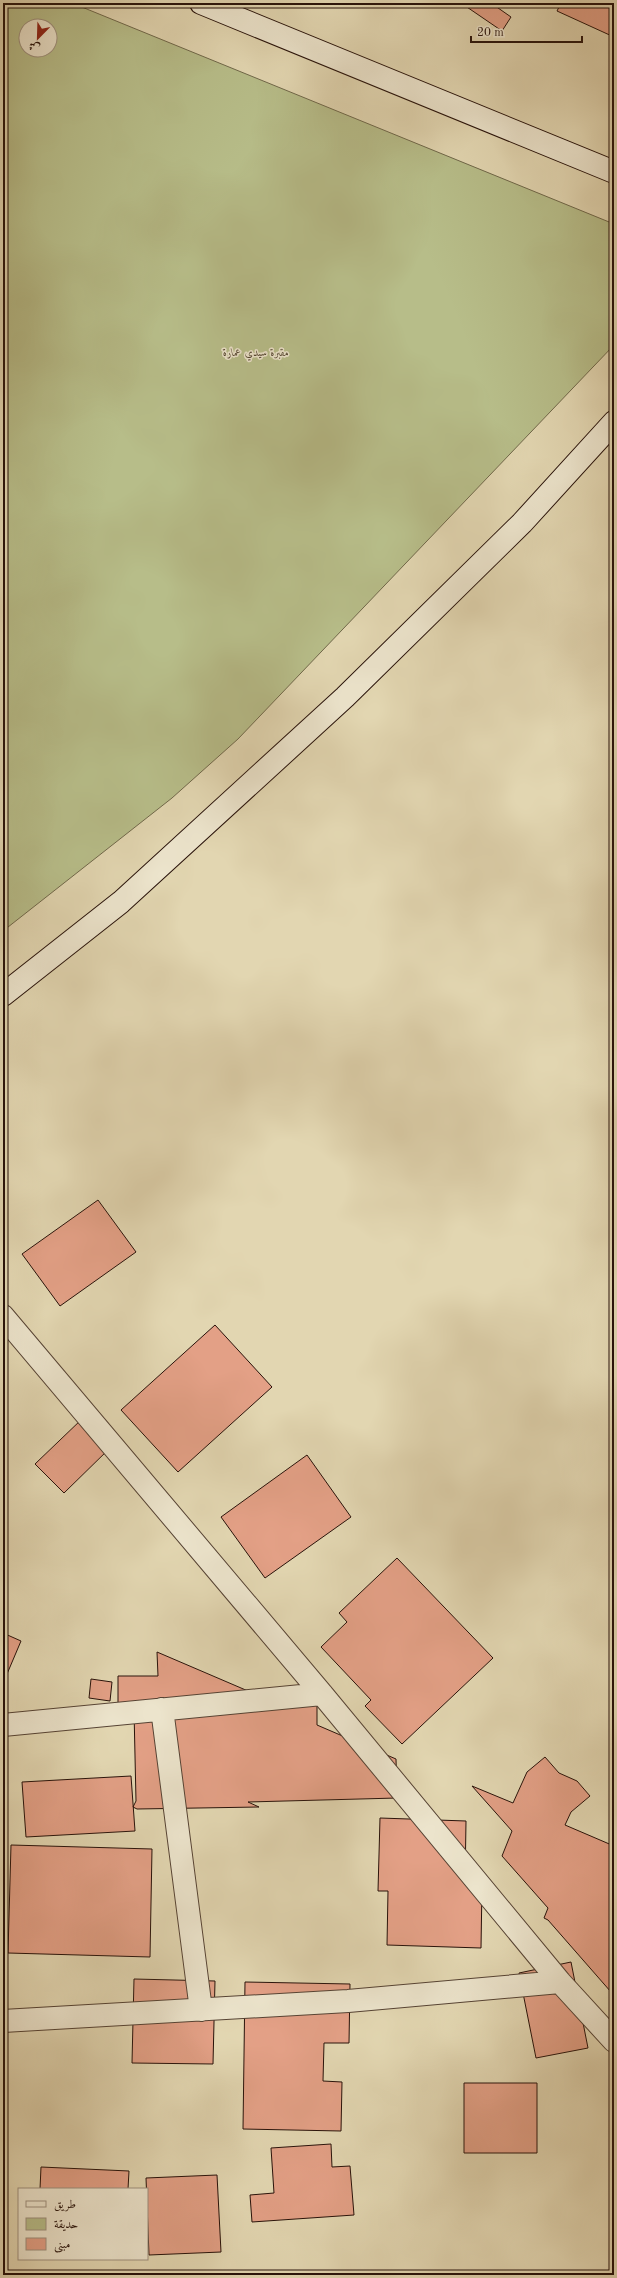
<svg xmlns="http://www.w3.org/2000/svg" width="617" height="2278" viewBox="0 0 617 2278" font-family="'Old Standard TT',Amiri,serif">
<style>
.green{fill:#b7bd89;stroke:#70684a;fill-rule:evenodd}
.building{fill:#e3a086;stroke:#28120a}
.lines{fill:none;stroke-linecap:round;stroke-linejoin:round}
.street-casing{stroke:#564334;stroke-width:24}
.secondary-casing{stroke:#28120a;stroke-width:24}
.street{stroke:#ece4cc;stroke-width:22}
.secondary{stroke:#ece4cc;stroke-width:22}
.labels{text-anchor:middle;stroke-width:3;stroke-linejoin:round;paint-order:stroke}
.park-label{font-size:11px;font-style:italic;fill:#534530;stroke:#ece4cc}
</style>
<rect width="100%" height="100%" fill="#e2d6b1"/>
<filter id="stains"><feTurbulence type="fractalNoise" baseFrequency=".005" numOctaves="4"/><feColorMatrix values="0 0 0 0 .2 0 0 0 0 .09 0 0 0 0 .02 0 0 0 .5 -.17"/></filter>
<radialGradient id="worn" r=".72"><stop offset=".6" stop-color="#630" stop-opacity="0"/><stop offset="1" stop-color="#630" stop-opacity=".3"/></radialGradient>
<path class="green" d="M3,3h69l542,221v121l-376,394 -66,59 -169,133zM26,26h24v24h-24z"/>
<path class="building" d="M461,3h30l20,14 -9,14z
M561,3h53v34l-57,-26z
M98,1200l38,52 -76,54 -38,-52z
M215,1325l57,62 -94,85 -57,-62z
M83,1418l28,29 -47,46 -29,-29z
M307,1455l44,62 -86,61 -44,-61z
M397,1558l96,100 -91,86 -37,-38 6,-6 -50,-53 26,-25 -8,-9z
M3,1633l18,8 -14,33 -4,3z
M157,1652l126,54 34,-17v36l79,34 1,39 -149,4 11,5 -122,2 -4,-2 3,-6 -2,-91 -16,-7v-27h40z
M91,1679l21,3 -2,19 -21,-3z
M545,1757l14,16 18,8 13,15 -19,16 -6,13 49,21v143l-3,3 -63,-72 -4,-2 4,-10 -46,-52 10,-25 -40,-45 41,17 14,-31z
M131,1776l4,55 -109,6 -4,-55z
M380,1818l86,3 -1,64h17l-1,63 -94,-3 1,-54h-10z
M11,1845l141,4 -2,108 -142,-4z
M571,1962l17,86 -52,10 -17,-85z
M134,1979l81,2 -2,83 -81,-1z
M245,1982l105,2 -1,59h-25l-1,38 19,1 -1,49 -98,-2z
M464,2083h73v70h-73z
M331,2144l1,23 18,-1 4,49 -102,7 -2,-27 24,-2 -3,-45z
M41,2167l88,4 -1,18h-88z
M217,2175l4,77 -72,3 -3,-77z"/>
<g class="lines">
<defs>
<path id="street" d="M3,1316l319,378 238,288 54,59
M162,1709l39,301
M3,1725l319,-31
M3,2021l345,-20 212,-19"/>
<path id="secondary" d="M201,3l413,169
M3,995l118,-93 224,-205 177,-174 92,-101"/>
</defs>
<use href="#street" class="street-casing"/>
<use href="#secondary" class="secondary-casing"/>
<use href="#street" class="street"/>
<use href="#secondary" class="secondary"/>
</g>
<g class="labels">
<g class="park-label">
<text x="256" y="356">مقبرة سيدي عمارة</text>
</g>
</g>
<rect width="617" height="2278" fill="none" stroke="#e2d6b1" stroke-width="16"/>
<rect x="4" y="4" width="609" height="2270" fill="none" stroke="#28120a" stroke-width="2"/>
<rect x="8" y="8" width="601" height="2262" fill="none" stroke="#28120a"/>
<rect x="18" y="2188" width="130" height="72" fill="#ece4cc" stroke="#9e907e"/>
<rect x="26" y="2201" width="20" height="6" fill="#ece4cc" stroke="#9e907e"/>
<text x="54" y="2208" font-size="12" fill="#28120a">طريق</text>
<rect x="26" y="2218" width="20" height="12" fill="#b7bd89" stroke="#9e907e"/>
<text x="54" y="2228" font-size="12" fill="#28120a">حديقة</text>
<rect x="26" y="2238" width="20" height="12" fill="#e3a086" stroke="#9e907e"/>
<text x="54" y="2248" font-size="12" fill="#28120a">مبنى</text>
<g transform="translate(38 38) rotate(203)"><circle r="19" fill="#ece4cc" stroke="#9e907e"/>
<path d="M0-3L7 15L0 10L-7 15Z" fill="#8f2418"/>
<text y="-6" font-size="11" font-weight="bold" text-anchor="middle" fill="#28120a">ش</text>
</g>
<path d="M471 36v6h111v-6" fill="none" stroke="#28120a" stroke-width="2"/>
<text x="477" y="36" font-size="12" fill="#28120a" stroke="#ece4cc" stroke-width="3" paint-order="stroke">20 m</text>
<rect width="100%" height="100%" filter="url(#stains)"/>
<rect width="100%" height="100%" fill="url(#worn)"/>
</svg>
